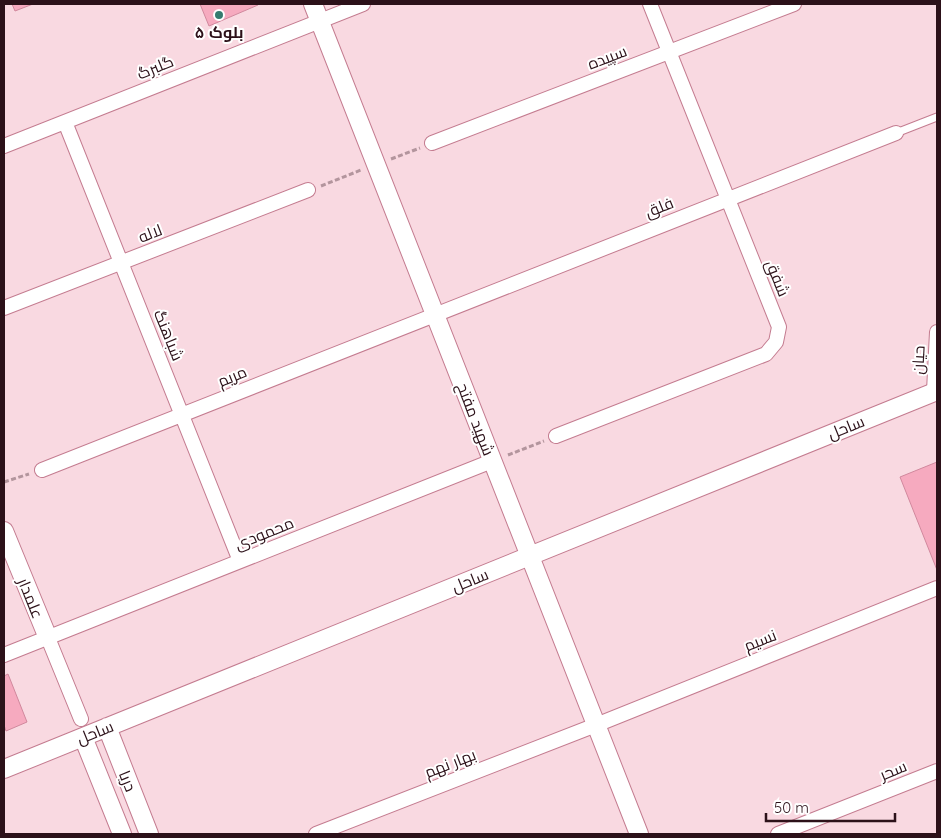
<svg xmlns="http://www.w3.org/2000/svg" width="941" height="838" viewBox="0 0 941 838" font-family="Quicksand,Cairo,sans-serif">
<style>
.building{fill:#f6aabf;stroke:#d1889d}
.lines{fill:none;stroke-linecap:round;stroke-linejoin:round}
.service-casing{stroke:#c47c90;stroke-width:9}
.minor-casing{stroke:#c47c90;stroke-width:16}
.tertiary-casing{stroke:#c47c90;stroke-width:20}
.path{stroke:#b3959d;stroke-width:3;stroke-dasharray:5 2.5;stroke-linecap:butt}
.service{stroke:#fff;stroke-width:7}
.minor{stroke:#fff;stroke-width:14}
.tertiary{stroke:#fff;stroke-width:18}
.poi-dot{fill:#367b6f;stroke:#fff;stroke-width:2}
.labels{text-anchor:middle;stroke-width:4;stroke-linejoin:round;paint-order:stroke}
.poi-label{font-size:16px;font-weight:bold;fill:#2c1119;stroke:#fff}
.street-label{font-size:16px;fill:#2c1119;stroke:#fff}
</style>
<rect width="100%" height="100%" fill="#f9d9e1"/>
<path class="building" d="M12,4h21l-18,7z
M200,4h57l1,1 -49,21z
M937,462v108l-37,-93z
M8,674l19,48 -21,9 -2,-6v-49z"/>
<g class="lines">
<defs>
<path id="service" d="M896,133l41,-16"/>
<path id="minor" d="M65,122l175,439
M432,143l362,-139
M4,146l359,-142
M4,308l304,-118
M934,391l3,-59
M556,436l210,-82 10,-12 3,-15 -129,-323
M42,470l854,-337
M48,638l33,81
M4,655l488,-194
M316,834l280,-109 341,-137
M778,834l159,-63"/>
<path id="tertiary" d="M313,4l326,830
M4,531l44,107
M107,727l42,107
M83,737l39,97
M4,769l933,-378"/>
</defs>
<use href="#service" class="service-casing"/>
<use href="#minor" class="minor-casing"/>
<use href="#tertiary" class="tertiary-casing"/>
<path class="path" d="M391,159l29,-11
M321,186l40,-16
M508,455l36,-14
M4,482l25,-8"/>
<use href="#service" class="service"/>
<use href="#minor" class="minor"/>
<use href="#tertiary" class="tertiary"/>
</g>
<circle class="poi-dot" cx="219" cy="15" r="5"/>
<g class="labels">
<g class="poi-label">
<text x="219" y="38">بلوک ۵</text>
</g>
<g class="street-label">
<text transform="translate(607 57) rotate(-21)" y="6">سپیده</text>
<text transform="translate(155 67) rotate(-22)" y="6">گلبرگ</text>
<text transform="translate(659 207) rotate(-22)" y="6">فلق</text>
<text transform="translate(150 233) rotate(-21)" y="6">لاله</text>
<text transform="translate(778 278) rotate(68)" y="6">شفق</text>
<text transform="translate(169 335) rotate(68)" y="6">شباهنگ</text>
<text transform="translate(918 360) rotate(-87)" y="6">حیان</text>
<text transform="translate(232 376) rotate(-22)" y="6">مریم</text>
<text transform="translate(476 419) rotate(69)" y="6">شهید مفتح</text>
<text transform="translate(846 427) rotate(-22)" y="6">ساحل</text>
<text transform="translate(264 533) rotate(-22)" y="6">محمودی</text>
<text transform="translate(470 580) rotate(-22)" y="6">ساحل</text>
<text transform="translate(31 598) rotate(68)" y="6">علمدار</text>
<text transform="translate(760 640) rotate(-22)" y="6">نسیم</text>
<text transform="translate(95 732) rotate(-22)" y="6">ساحل</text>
<text transform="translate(450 763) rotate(-21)" y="6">بهار نهم</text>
<text transform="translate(893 770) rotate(-22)" y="6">سحر</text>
<text transform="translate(128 781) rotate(68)" y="6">دریا</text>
</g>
</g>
<rect width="941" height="838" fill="none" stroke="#2c1119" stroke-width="10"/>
<path d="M766 813v8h129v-8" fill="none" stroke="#2c1119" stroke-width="2.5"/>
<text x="774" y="813" font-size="15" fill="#2c1119" stroke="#ffffff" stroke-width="4" paint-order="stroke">50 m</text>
</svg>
